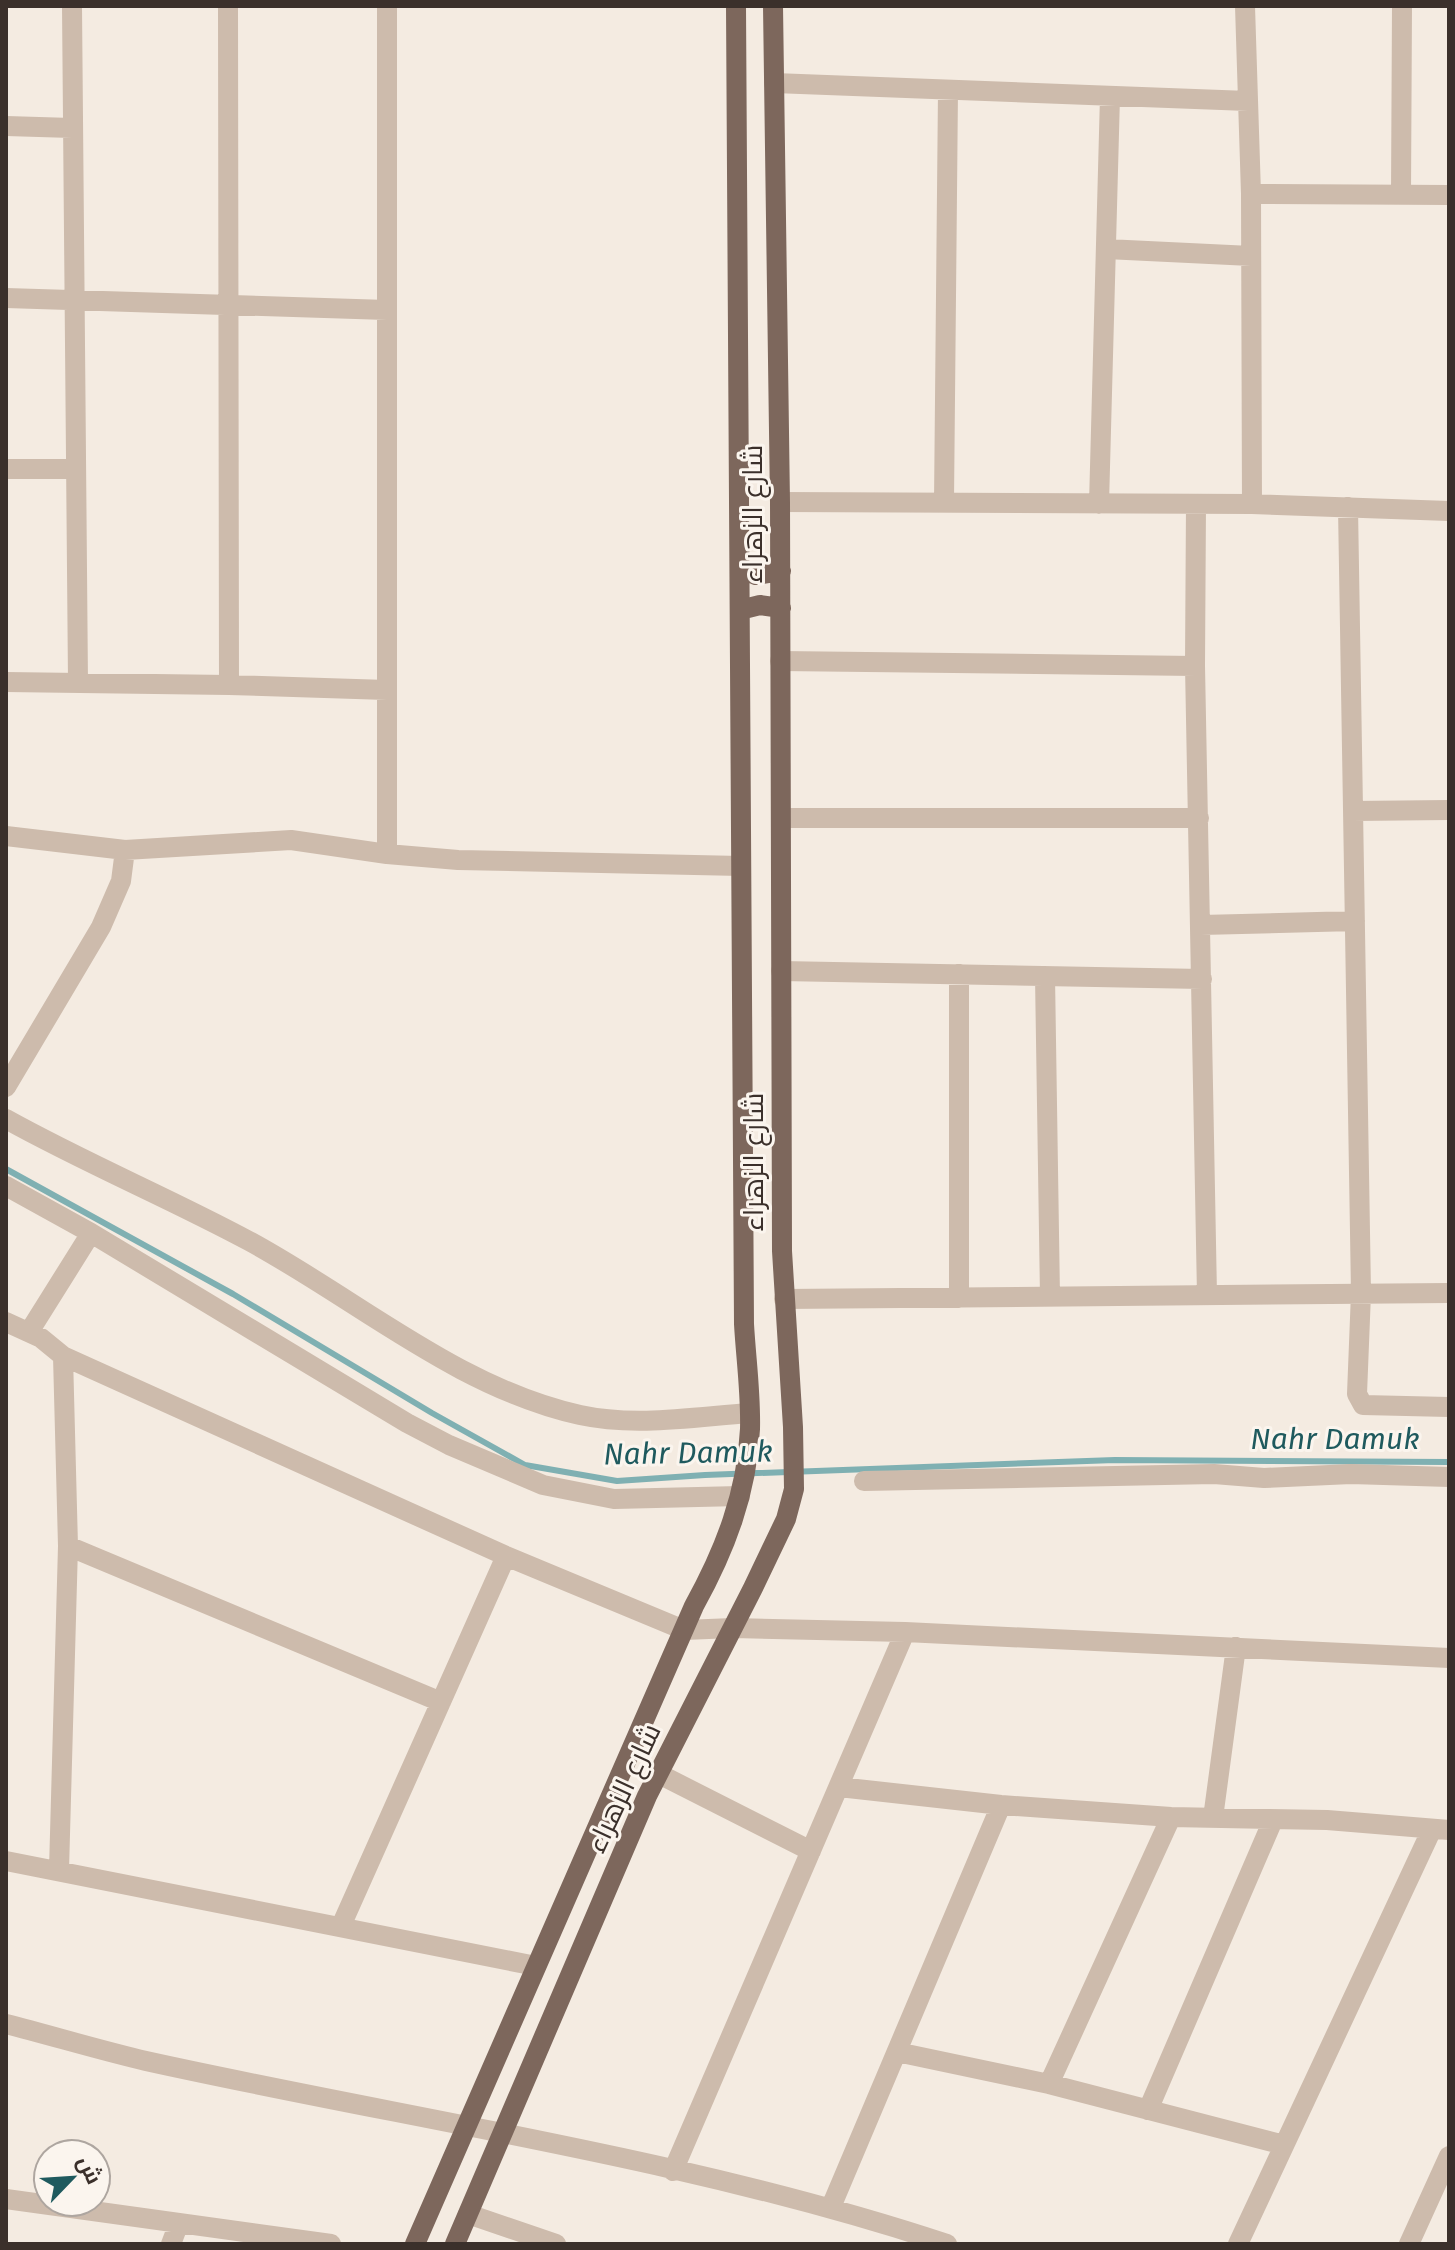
<svg xmlns="http://www.w3.org/2000/svg" width="1455" height="2250" viewBox="0 0 1455 2250" font-family="'Fira Sans',Cairo,sans-serif">
<style>
.lines{fill:none;stroke-linecap:round;stroke-linejoin:round}
.stream{stroke:#7fb0b2;stroke-width:6}
.minor{stroke:#cdbbac;stroke-width:20}
.major{stroke:#7d675c;stroke-width:20}
.labels{text-anchor:middle;stroke-width:6;stroke-linejoin:round;paint-order:stroke}
.street-label{font-size:28px;fill:#3b302b;stroke:#fbf5ee}
.water-label{font-size:30px;font-style:italic;fill:#1f5a5e;stroke:#fbf5ee}
</style>
<rect width="100%" height="100%" fill="#f4ebe1"/>
<g class="lines">
<path class="stream" d="M6,1169l227,125 199,119 93,52 92,16 88,-6 410,-15 334,2"/>
<path class="minor" d="M72,6l6,676
M228,6l1,679
M387,6v848
M1245,6l6,188 1,310
M774,83l474,18
M6,126l66,2
M1251,194l198,1
M1401,194l1,-188
M1106,249l145,7
M6,298l381,12
M6,469h69
M780,502l472,2 197,7
M944,502l4,-412
M1099,504l11,-408
M1196,504l-1,162 12,629
M1348,507l13,786 -4,101 6,11 86,2
M780,661l415,5
M6,682l223,3 158,5
M1353,811l96,-1
M781,818h418
M6,836l119,14 166,-10 96,14 71,6 283,6
M1201,925l154,-4
M781,971l421,8
M1045,976l5,321
M6,1087l95,-160 20,-46 4,-31
M6,1119c79,44 163,79 243,122 109,59 209,147 331,174 55,12 114,2 169,-2
M6,1186l85,47 316,190 42,22 94,40 71,14 126,-3
M959,1298v-324
M784,1299l665,-6
M6,1322l35,16 22,18 443,200 178,74 49,-2 172,4 544,26
M29,1332l62,-99
M864,1481l350,-7 50,4 87,-4 98,3
M68,1546l373,156
M659,1774l152,77
M839,1787l162,18 170,12 156,3 122,10
M1213,1818l23,-171
M6,1861l530,105
M59,1870l9,-324 -5,-190
M341,1926l165,-370
M6,2024c47,12 93,26 140,37 267,59 541,97 801,183
M897,2052l152,32 235,61
M1049,2084l122,-267
M1148,2110l125,-290
M673,2171l232,-539
M6,2199l325,45
M831,2207l170,-402
M468,2214l88,30
M171,2244l8,-21
M1238,2244l194,-415
M1409,2244l40,-88"/>
<path class="major" d="M740,568l16,7 25,-4
M740,610l20,-5 21,3
M415,2244l279,-638c31,-56 53,-113 56,-177 1,-35 -4,-70 -6,-105l-8,-1318
M455,2244l192,-448 106,-208 33,-69 8,-30 -1,-62 -11,-176 -2,-749 -7,-496"/>
</g>
<g class="labels">
<g class="street-label">
<text transform="translate(752 514) rotate(-90)" y="10">شارع الزهراء</text>
<text transform="translate(753 1162) rotate(-90)" y="10">شارع الزهراء</text>
<text transform="translate(623 1788) rotate(-65)" y="10">شارع الزهراء</text>
</g>
<g class="water-label">
<text x="1335" y="1449">Nahr Damuk</text>
<text transform="translate(688 1453) rotate(-1)" y="10">Nahr Damuk</text>
</g>
</g>
<rect width="1455" height="2250" fill="none" stroke="#3b302b" stroke-width="16"/>
<g transform="translate(72 2178) rotate(65)"><circle r="38" fill="#fbf5ee" stroke="#aea6a0" stroke-width="2"/>
<path d="M0-6L14 30L0 20L-14 30Z" fill="#1f5a5e"/>
<text y="-12" font-size="22" font-weight="bold" text-anchor="middle" fill="#3b302b">ش</text>
</g>
</svg>
